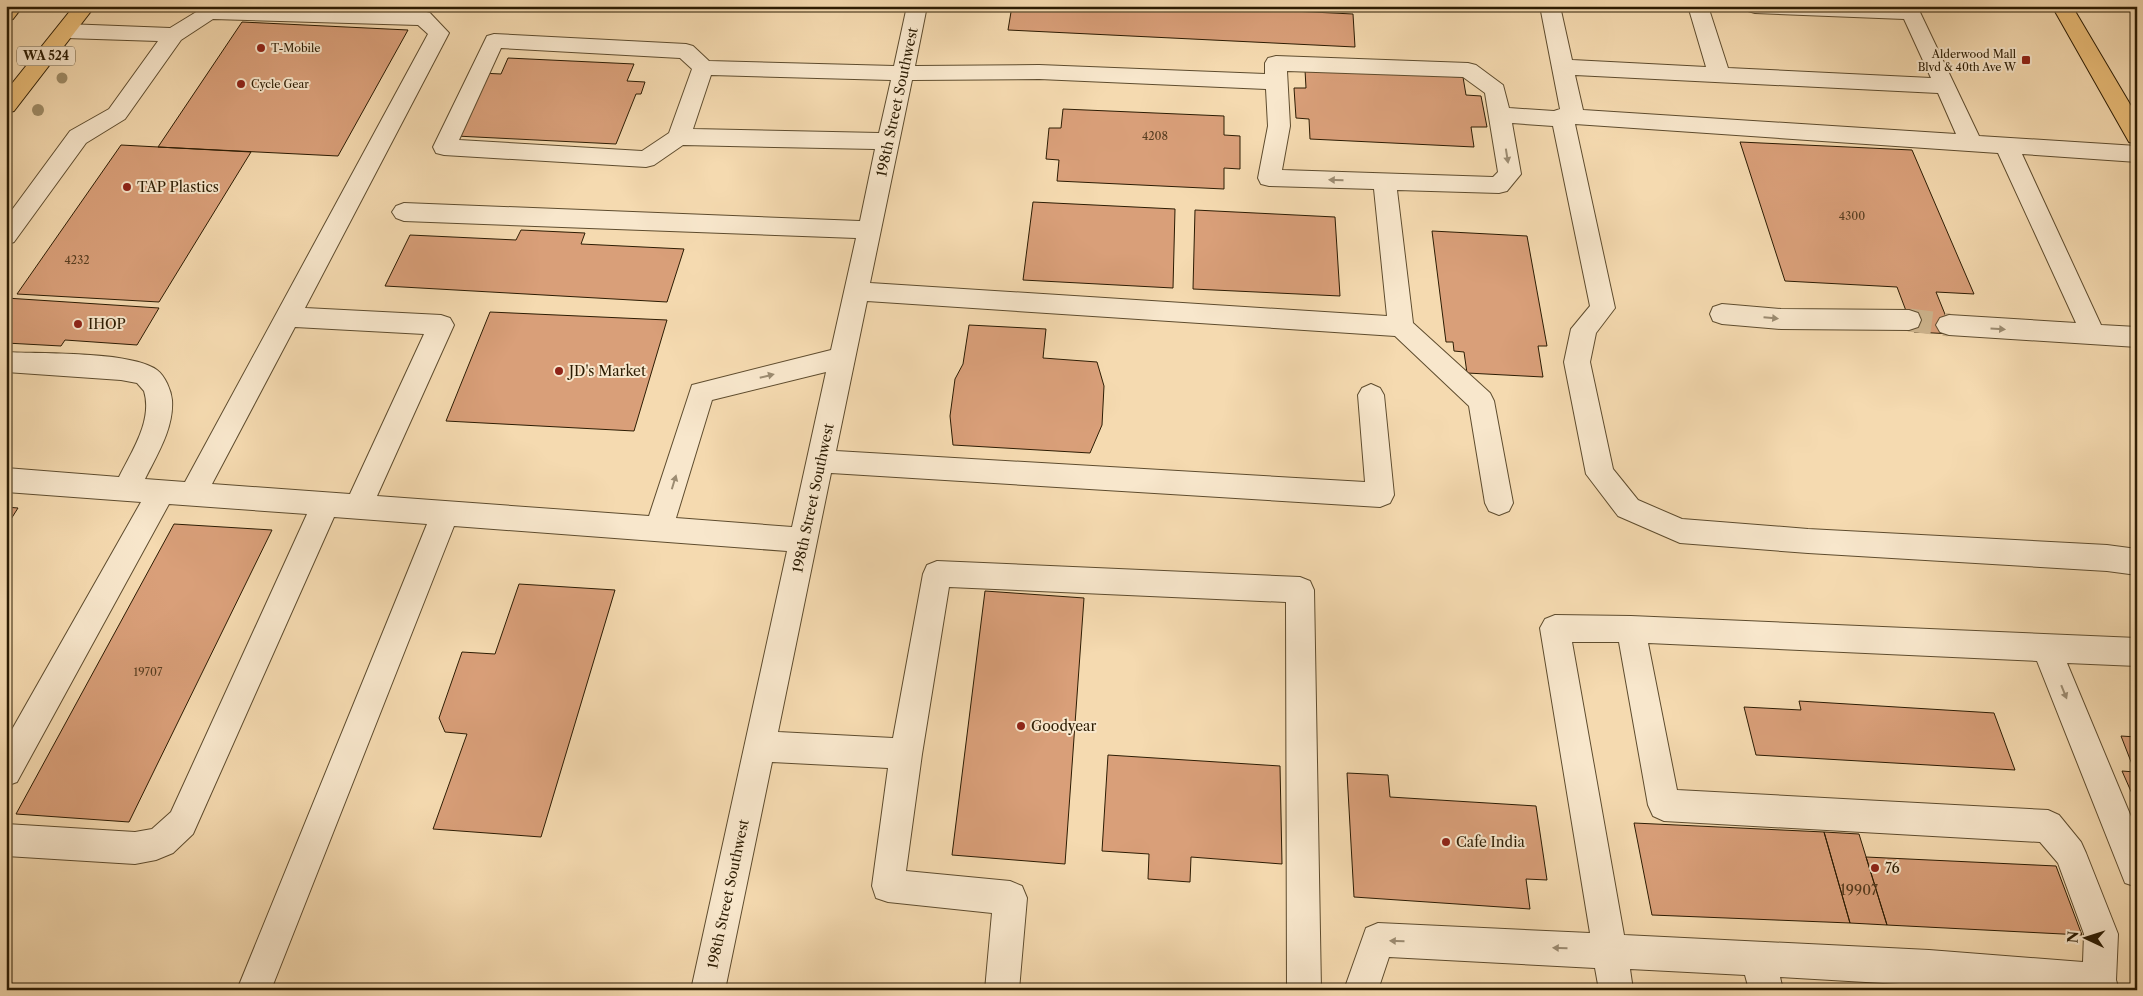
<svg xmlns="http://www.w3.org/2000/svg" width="2143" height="996" viewBox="0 0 2143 996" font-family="'Libre Caslon Text',serif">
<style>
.building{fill:#d99f79;stroke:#2c1c03}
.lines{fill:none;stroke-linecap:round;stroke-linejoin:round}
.minor-tunnel{stroke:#cdb48d;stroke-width:23;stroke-dasharray:23 12;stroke-linecap:butt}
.minor-casing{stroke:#5e4c2e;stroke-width:2}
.major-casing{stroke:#2c1c03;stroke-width:2}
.minor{fill:#f8e7cc;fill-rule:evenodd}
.major{fill:#eabd78;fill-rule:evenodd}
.tree{fill:#9f8c67}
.oneway{fill:#9c8c72}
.poi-dot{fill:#8f2418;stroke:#f8e7cc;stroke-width:2}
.labels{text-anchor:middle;stroke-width:4;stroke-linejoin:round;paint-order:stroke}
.far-poi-label{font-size:11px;fill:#2c1c03;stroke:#f8e7cc;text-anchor:start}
.number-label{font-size:11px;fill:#573d20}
.shield{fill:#f8e7cc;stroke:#69593f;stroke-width:1}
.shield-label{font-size:12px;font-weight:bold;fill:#2c1c03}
.street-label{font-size:14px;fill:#2c1c03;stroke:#f8e7cc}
.poi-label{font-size:14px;fill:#2c1c03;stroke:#f8e7cc;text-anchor:start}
.near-number-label{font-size:14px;fill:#573d20}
</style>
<rect width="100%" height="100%" fill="#f5dab0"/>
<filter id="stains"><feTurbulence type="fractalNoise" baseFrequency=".004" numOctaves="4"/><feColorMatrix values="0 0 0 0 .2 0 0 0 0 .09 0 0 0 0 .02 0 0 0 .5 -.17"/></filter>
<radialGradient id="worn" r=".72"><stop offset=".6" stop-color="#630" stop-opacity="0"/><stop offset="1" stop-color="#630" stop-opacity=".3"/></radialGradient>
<path class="building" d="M1012,6h178l163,8 2,33 -347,-17z
M242,22l166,8 -70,126 -180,-9z
M508,58l126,6 -7,17 18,1 -4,12h-5l-20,50 -160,-8 25,-63 20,1z
M1305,70l158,7 3,18 15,1 6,31h-16l3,20 -164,-8 -1,-20 -13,-1 -2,-30h12z
M1063,109l161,7v19l16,1v33l-16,-1v21l-167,-8 2,-21 -13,-1 3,-31h12z
M1740,142l172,8 62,144 -38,-2 17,42 -39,-2 -17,-45 -112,-6z
M121,145l130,7 -92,150 -142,-8z
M1033,202l142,7 -2,79 -150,-8z
M1195,210l140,7 5,79 -147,-7z
M521,230l64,3 -4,11 103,5 -17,53 -282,-16 25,-51 106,5z
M1432,231l95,5 20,110h-9l5,31 -76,-4 -3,-21 -10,-1 -1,-9h-7z
M6,298l153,10 -22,37 -72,-5 -4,6 -55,-3z
M490,312l177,8 -33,111 -188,-10z
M969,325l77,4 -3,29 54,4 7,24 -2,39 -12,28 -137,-8 -3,-29 5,-37 8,-15z
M6,507l12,1 -12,19z
M174,524l98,6 -143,292 -113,-8z
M519,584l96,6 -74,247 -108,-8 34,-95 -22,-2 -6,-14 23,-66 33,2z
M985,591l99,7 -19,266 -113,-9z
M1799,701l195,12 21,57 -259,-15 -12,-48 57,3z
M2121,736l16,1v68l-15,-34 13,1z
M1108,755l172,11 2,98 -91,-7 -1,25 -42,-3 1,-25 -47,-3z
M1347,773l41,2 2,22 146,9 11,74 -21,-1 4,30 -176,-12z
M1634,823l190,9 26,91 -198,-8z
M1824,832l35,2 28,91 -37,-2z
M1866,857l190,9 26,69 -195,-10z"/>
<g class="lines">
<path class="minor-tunnel" d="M1909,320l40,5"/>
<defs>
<path id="minor" d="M206,6l217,5 7,2 19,20 -144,275 136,7 9,3 4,7 -77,171 272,20 43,-131 139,-35 25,-112 -452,-17 -8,-3 -4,-6 4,-6 8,-3 456,18 15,-72 -192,-4 -29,20 -8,2 -202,-12 -8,-2 -3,-6 54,-111 7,-2 192,10 7,2 16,15 185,5 13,-60h20l-12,60 124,-1 226,9v-11l3,-5 8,-2 192,7 8,2 27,20 6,23 45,3 6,-2 -20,-103h20l12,54 134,7 -18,-61h20l20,62 203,10 -27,-59 -149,-6 -7,-2 -3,-5h164l9,2 61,128 158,10v16l-115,-8 79,171 36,2v20l-188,-12 -9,-3 -4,-7 4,-7 9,-3 127,8 -78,-170 -423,-29 40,184 -19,25 -6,29 23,107 25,31 44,19 126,10 299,16 30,4v26l-30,-4 -299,-18 -128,-10 -62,-27 -32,-42 -22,-112 7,-33 19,-23 -37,-180 -41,-3 9,51 -14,17 -8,2 -102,-3 16,133 77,70 4,8 19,102 -4,8 -10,4 -10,-4 -4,-8 -16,-97 -74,-70 -528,-35 -31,150 529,31 -7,-87 4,-7 9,-4 9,4 4,7 10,100 -4,8 -10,4 -549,-34 -53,259 115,6 30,-164 4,-9 10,-4 363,16 10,4 4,9 7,400h-34l-1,-388 -337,-15 -27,167 -16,117 104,10 12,5 5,12 -8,92h-34l7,-77 -104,-11 -12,-4 -4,-12 16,-118 -116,-6 -47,228h-34l96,-439 -333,-25 -183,464h-34l190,-466 -93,-7 -141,317 -20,19 -17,7 -21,4 -129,-8v-32l129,8 17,-3 19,-17 136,-298 -138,-10 -152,278 -11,4v-46l135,-238 -135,-10v-24l113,9c13,-26 34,-57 25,-86l-7,-8 -16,-3 -115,-8v-20c34,2 125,-1 151,18 8,6 14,20 15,30 2,28 -15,55 -27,79l40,3 243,-448 -10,-9 -205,-6 -32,21 -56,79 -39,24 -72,99 -8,3v-27l64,-87 39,-22 49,-68 -92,-3 -7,-2 -3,-5 3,-5 7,-2 104,4zM501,48l179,10 12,11 -23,64 -27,18 -183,-11zM1287,71l176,6 22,16 13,79 -5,5 -211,-7 8,-44zM711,75l180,5 -12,53 -186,-4zM1575,75l363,18 18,41 -373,-24zM1039,79l227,10 2,37 -10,52 3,6 8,2 105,3 13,127 -517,-33 42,-203zM295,327l129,7 -74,160 -138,-10zM826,372l-34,155 -116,-9 36,-118z
M1722,304l59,5 128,1 9,3 3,7 -3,7 -9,3 -128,-1 -59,-5 -9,-3 -3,-7 3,-7z
M1555,615l76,1 506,22v28l-70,-3 70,168v56l-12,-4 -88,-222 -389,-18 29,147 371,20 11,5 22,27 5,11 32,81 -2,46 3,10h-116l-223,-13 3,13h-34l-4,-15 -115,-6 3,21h-34l-4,-22 -206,-11 -11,33h-34l22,-62 12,-5 212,10 -50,-305 5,-9zM1572,642h47l29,163 5,11 11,5 376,21 18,21 26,71 -1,28 -154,-12 -305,-15z"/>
<path id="major" d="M6,6h17l-10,13 -7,2z
M74,6h21l-81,105 -8,2v-22z
M2052,6h20l65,110v28l-8,-2z"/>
</defs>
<use href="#minor" class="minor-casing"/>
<use href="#major" class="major-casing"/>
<use href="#minor" class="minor"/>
<use href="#major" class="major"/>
</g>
<g class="tree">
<circle cx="62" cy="78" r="5.5"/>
<circle cx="38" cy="110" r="6"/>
</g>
<defs><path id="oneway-solid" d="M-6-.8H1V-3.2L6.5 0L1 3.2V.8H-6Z" transform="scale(1.25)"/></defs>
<g class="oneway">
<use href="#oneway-solid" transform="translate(1507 156) rotate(81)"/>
<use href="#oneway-solid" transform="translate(1336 180) rotate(-178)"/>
<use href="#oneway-solid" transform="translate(1771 318) rotate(5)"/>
<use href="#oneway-solid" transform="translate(1998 329) rotate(4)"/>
<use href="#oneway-solid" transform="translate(767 376) rotate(-14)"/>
<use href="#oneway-solid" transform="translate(674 482) rotate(-73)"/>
<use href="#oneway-solid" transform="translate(2064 692) rotate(68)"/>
<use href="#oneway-solid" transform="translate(1397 941) rotate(-178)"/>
<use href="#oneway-solid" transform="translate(1560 948) rotate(-178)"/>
</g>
<g class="poi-dot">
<circle cx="261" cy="48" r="5"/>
<rect x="2021" y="55" width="10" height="10" rx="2.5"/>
<circle cx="241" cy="84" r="5"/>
<circle cx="127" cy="187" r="5"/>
<circle cx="78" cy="324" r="5"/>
<circle cx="559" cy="371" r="5"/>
<circle cx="1021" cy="726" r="5"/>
<circle cx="1446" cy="842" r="5"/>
<circle cx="1875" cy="868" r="5"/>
</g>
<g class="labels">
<g class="far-poi-label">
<text x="271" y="52">T-Mobile</text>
<text x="2016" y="58" text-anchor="end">Alderwood Mall<tspan x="2016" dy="13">Blvd &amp; 40th Ave W</tspan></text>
<text x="251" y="88">Cycle Gear</text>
</g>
<g class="number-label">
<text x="1155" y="140">4208</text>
<text x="1852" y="220">4300</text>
<text x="77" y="264">4232</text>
<text x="148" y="676">19707</text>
</g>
<rect class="shield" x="17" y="46.5" width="58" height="19" rx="4"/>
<g class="shield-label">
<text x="46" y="60">WA 524</text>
</g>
<g class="street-label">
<text transform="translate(897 102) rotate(-78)" y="5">198th Street Southwest</text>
<text transform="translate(813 498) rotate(-78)" y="5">198th Street Southwest</text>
<text transform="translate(728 894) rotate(-78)" y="5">198th Street Southwest</text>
</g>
<g class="poi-label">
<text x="137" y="192">TAP Plastics</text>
<text x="88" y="329">IHOP</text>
<text x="569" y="376">JD's Market</text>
<text x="1031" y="731">Goodyear</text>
<text x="1456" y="847">Cafe India</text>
<text x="1885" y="873">76</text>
</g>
<g class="near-number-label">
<text x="1859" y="895">19907</text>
</g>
</g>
<rect width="2143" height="996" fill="none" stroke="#f5dab0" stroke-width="25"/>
<rect x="8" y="8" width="2128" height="981" fill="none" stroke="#2c1c03" stroke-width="2.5"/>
<rect x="12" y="12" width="2118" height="971" fill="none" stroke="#2c1c03"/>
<g transform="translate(2086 938) rotate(274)" stroke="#f8e7cc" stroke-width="4" paint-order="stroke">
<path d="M0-4L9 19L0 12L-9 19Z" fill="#2c1c03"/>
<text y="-8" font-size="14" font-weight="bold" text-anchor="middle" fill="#2c1c03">N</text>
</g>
<rect width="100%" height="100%" filter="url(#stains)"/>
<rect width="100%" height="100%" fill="url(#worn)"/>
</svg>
